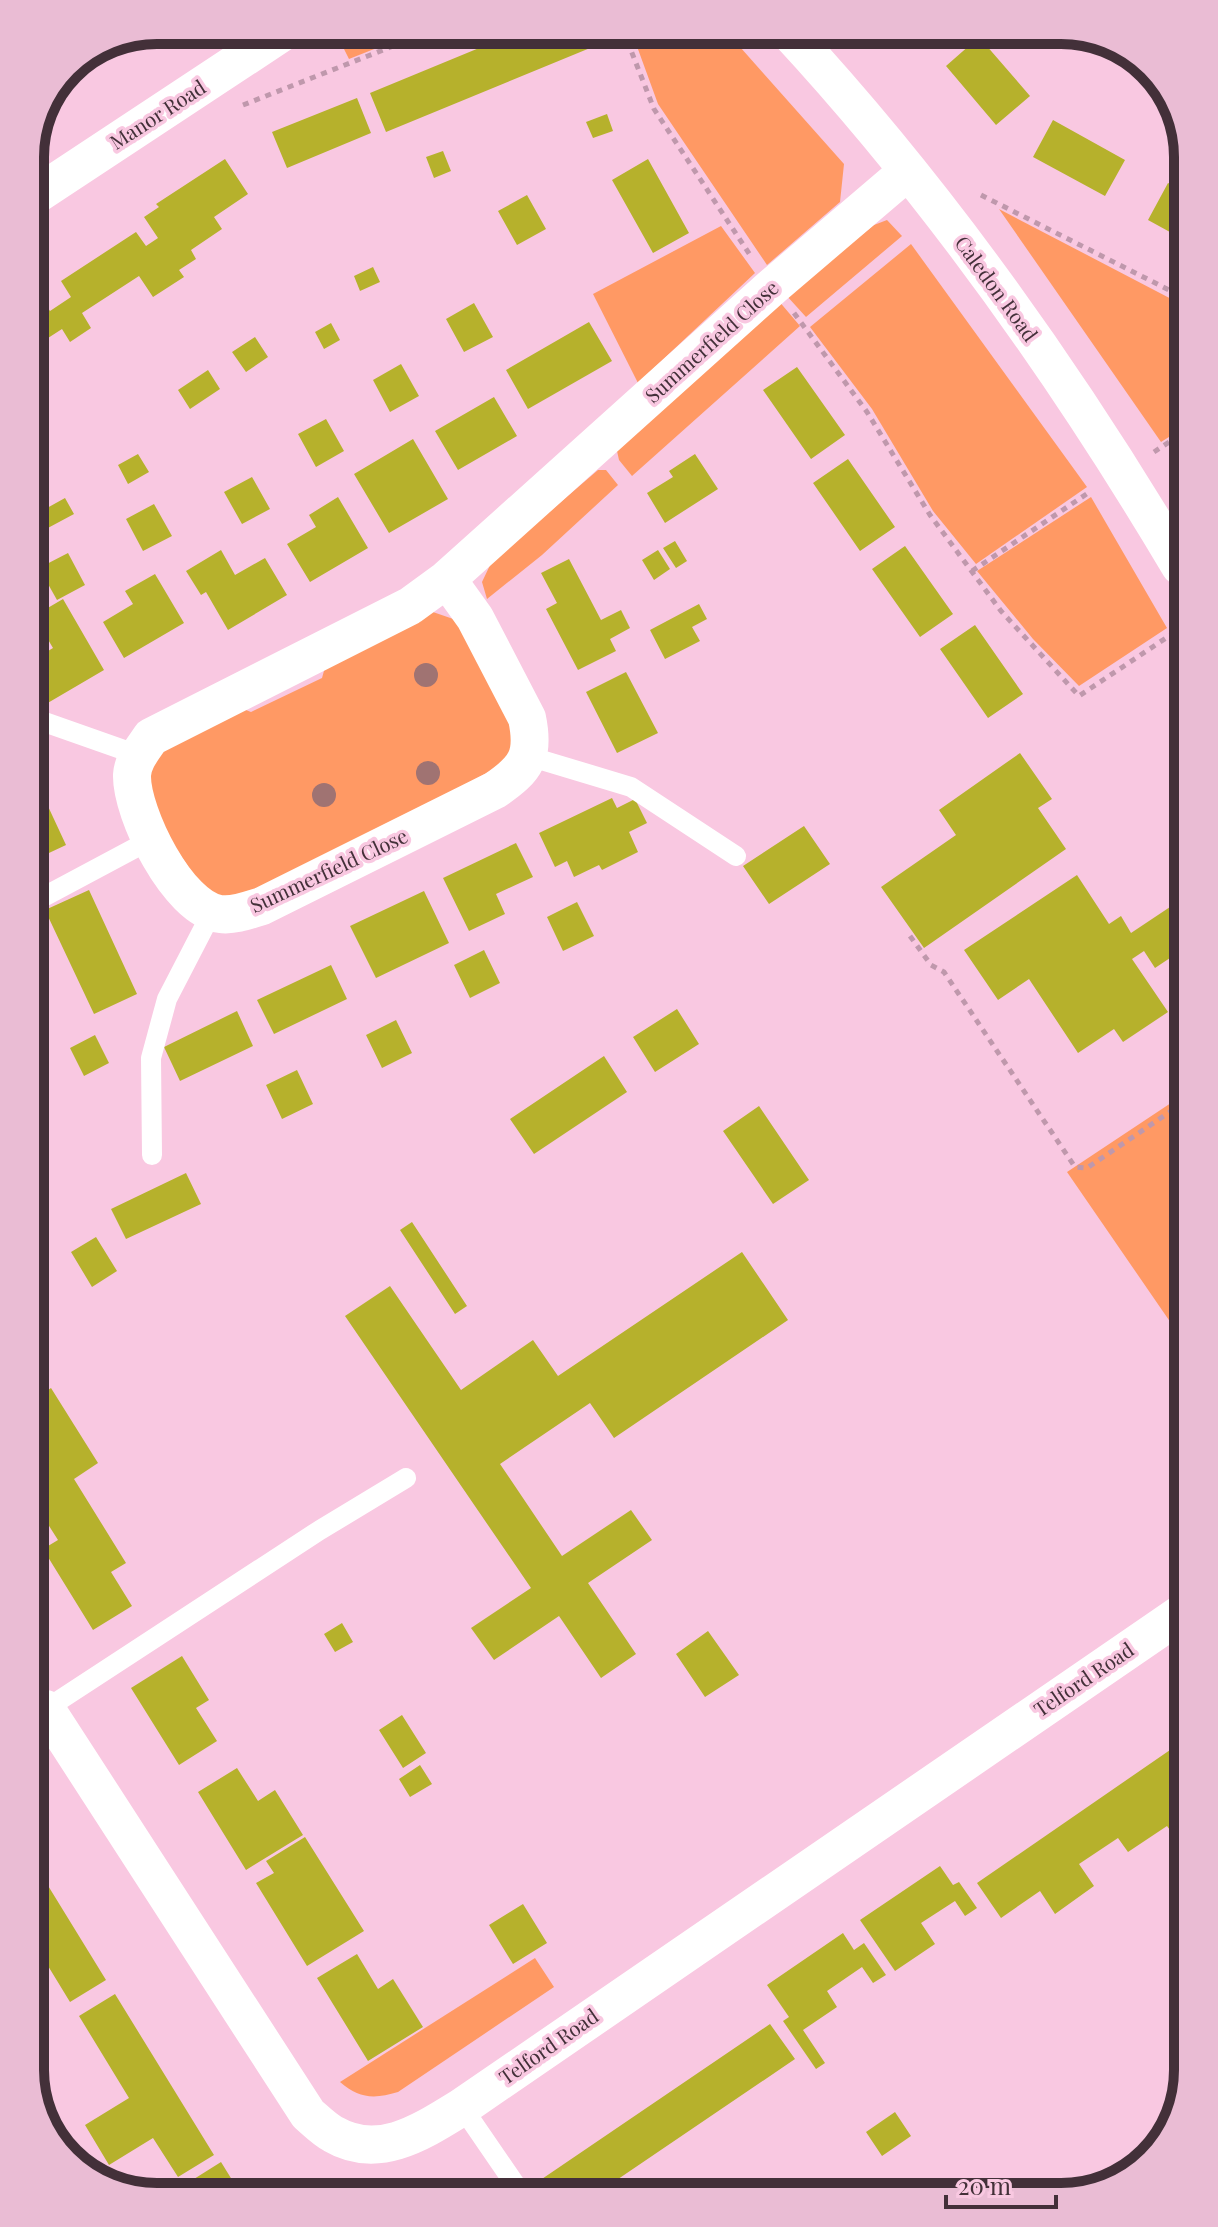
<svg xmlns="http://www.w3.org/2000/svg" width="1218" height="2227" viewBox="0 0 1218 2227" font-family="'Playfair Display',serif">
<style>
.green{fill:#ff9964}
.building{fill:#b6b12c}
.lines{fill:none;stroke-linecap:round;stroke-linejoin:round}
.path{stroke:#bf98ac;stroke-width:5;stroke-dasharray:6 6;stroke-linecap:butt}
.service{stroke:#fff;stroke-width:20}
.minor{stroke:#fff;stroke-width:38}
.tree{fill:#a07372}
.labels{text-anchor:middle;stroke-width:7;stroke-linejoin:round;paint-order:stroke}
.street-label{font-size:20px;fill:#433039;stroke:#f9c8e1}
.rim{fill:none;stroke:#433039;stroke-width:10}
</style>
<rect width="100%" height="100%" fill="#f9c8e1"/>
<path class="green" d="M373,30h49l-73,29 -5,-10z
M631,30h94l119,134 -4,38 -73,63 -109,-161z
M999,209l180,94 1,127 -19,12z
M887,220l15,16 -96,81 -20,-22 88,-70z
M721,226l34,47 -117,110 -45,-89z
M911,244l176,243 -111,77 -43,-53 -61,-102 -62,-82z
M778,300l22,26 -168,150 -13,-16 -2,-9z
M598,470h8l12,15 -76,70 -55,44 -5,-17 10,-21z
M1091,497l76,131 -88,58 -46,-47 -56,-68z
M430,611l32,11 55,102 -8,37 -246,132 -53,6 -58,-86 -5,-37 11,-29 78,-41 15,6 71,-34 5,-18z
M1183,1095l1,247 -117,-170z
M535,1958l19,29 -156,105c-23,7 -39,7 -58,-10z"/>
<path class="building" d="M523,30h85l4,9 -226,93 -16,-39z
M899,30h37l-21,18z
M979,37l51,59 -34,29 -50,-59z
M357,98l14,35 -84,35 -15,-36z
M607,114l6,17 -20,7 -7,-16z
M1053,120l72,40 -20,36 -72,-39z
M443,151l8,20 -17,7 -8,-21z
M225,159l23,35 -34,23 8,12 -31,21 5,9 -17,11 5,7 -31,20 -14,-21 -57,37 9,15 -21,14 -8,-13 -31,20v-45l10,-6 9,13 21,-14 -10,-16 75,-49 10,14 12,-8 -14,-21 15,-10 -3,-3z
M648,159l41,74 -36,20 -41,-73z
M1168,183l11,5v49l-31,-17z
M527,195l19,34 -29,16 -19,-34z
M373,267l7,15 -20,9 -6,-15z
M474,303l19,34 -29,15 -18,-33z
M589,322l23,39 -84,48 -22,-39z
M331,323l9,17 -16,9 -9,-17z
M255,337l13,20 -22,15 -14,-20z
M401,364l18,32 -29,16 -17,-32z
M797,367l48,68 -34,24 -48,-69z
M208,370l12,19 -30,20 -12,-19z
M494,397l23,39 -59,34 -23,-39z
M326,419l18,32 -28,16 -18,-33z
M413,439l35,60 -59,34 -35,-59z
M138,454l11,18 -21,12 -10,-19z
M695,454l23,35 -53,34 -18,-30 26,-16 -4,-6z
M848,459l47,68 -35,24 -47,-68z
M252,477l18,32 -28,15 -18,-32z
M338,497l30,51 -58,34 -23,-38 29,-17 -7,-12z
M65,498l9,16 -28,15 -8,-16z
M154,504l18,32 -29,15 -17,-32z
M675,541l12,20 -11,7 -13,-20z
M905,546l48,68 -33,23 -48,-68z
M221,550l14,25 30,-17 22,37 -59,35 -22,-38 -5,3 -15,-24z
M658,550l12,19 -16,11 -12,-20z
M68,553l17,32 -28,15 -18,-32z
M569,559l32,61 20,-10 9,18 -20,11 6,12 -38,19 -32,-61 11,-6 -16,-30z
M155,574l29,49 -60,35 -21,-36 30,-18 -8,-13z
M63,599l41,71 -58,34 -13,-23v-21l20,-12 -19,-32z
M699,604l8,15 -15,8 8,14 -35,18 -15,-29z
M975,625l48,69 -35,24 -48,-69z
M626,672l32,61 -41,20 -31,-61z
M1020,753l32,46 -14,9 28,41 -142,99 -43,-61 75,-52 -17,-25z
M33,774l33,71 -32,15 -1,-69z
M612,798l5,10 18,-9 12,24 -18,9 9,20 -36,18 -3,-5 -25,12 -7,-16 -12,6 -16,-34z
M804,826l26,38 -61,40 -26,-38z
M516,843l17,34 -37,17 9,20 -36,17 -26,-53z
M1077,875l32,49 12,-8 10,17 51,-34v51l-27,18 -11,-17 -12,8 36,53 -45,30 -9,-13 -36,24 -49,-74 -31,21 -34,-50z
M89,890l48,104 -43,20 -49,-104z
M424,891l25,52 -73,35 -26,-52z
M577,902l17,34 -31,15 -16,-34z
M484,950l16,33 -30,15 -16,-33z
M331,965l16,34 -73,35 -17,-34z
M677,1009l22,35 -44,28 -22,-35z
M237,1011l16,35 -73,35 -16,-34z
M396,1020l16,33 -30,15 -16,-33z
M95,1035l14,28 -25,13 -14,-28z
M604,1056l23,36 -93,62 -24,-35z
M297,1070l16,34 -31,15 -16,-34z
M759,1106l50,74 -36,24 -50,-73z
M186,1173l15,31 -75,35 -15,-30z
M412,1222l55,84 -12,8 -55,-84z
M96,1237l21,34 -25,16 -21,-35z
M742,1252l46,68 -174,118 -24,-35 -90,61 62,92 69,-46 21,30 -64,43 48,71 -35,24 -42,-62 -65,44 -23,-32 60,-40 -186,-272 45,-30 71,104 72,-50 25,36z
M51,1388l47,75 -24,16 52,84 -15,9 21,34 -39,24 -50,-81 15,-9 -21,-33 -1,-109z
M342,1623l11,19 -18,10 -11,-18z
M708,1631l31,44 -34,22 -29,-43z
M182,1656l27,44 -13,8 21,33 -38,24 -48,-77z
M402,1715l24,38 -23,15 -24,-38z
M1186,1739l1,92 -11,7 -9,-12 -39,26 -10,-14 -39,26 15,22 -39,28 -15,-23 -39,27 -24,-35z
M420,1765l12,19 -22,13 -11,-18z
M237,1768l21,33 17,-11 28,45 -57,35 -48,-78z
M305,1837l59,94 -57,35 -51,-83 18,-10 -8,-12z
M940,1866l13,19 6,-3 18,26 -12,8 -10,-15 -34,22 14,21 -40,27 -35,-51z
M39,1871l67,109 -36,22 -25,-41 -6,3z
M523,1904l24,39 -34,21 -24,-39z
M843,1933l11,17 10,-7 22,32 -13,8 -11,-16 -35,24 10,16 -34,23 22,33 -9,6 -33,-48 6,-4 -22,-32z
M357,1954l21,35 15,-10 30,48 -55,34 -51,-83z
M115,1994l99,161 -36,22 -25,-39 -44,27 -24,-40 44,-27 -50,-82z
M770,2024l25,35 -196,133 -56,1 -7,-10z
M895,2112l16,24 -29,20 -16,-24z
M221,2162l21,34h-49l-7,-12z
M484,2178l11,15 8,-6 4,6 -46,1z"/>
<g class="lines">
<path class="path" d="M623,30l31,79 98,149
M243,105l191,-75
M981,195l198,100
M794,313l73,99 63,103 71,96 78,85 102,-68
M1154,452l26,-17
M972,571l119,-80
M910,936l21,29 13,7 131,195 12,1 96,-65"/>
<path class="service" d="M33,718l105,37
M528,756l103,31 105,69
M34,902l118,-63
M152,1155l-1,-97 16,-59 45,-87
M46,1709l274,-179 86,-52
M462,2107l59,86"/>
<path class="minor" d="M787,30c151,163 280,346 393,536
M30,199l256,-169
M447,579l-37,27 -259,131c-8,12 -18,23 -19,38 -1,38 46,134 88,139 14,2 29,-4 42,-8l233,-116c31,-21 40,-34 32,-72l-52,-100 -28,-39 325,-292 136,-116
M38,1714l8,-5 262,405c8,7 16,15 25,20 46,27 90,-3 129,-27l723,-496"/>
</g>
<g class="tree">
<circle cx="426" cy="675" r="12"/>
<circle cx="428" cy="773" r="12"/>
<circle cx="324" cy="795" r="12"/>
</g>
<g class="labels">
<g class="street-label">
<text transform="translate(158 115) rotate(-33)" y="7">Manor Road</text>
<text transform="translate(996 289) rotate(54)" y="7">Caledon Road</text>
<text transform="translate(712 342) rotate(-42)" y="7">Summerfield Close</text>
<text transform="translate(329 871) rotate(-25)" y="7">Summerfield Close</text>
<text transform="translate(1084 1680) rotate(-34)" y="7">Telford Road</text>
<text transform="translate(549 2047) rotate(-35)" y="7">Telford Road</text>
</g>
</g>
<path d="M0 0H1218V2227H0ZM157 44H1061A113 113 0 0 1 1174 157V2070A113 113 0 0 1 1061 2183H157A113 113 0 0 1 44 2070V157A113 113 0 0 1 157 44Z" fill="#eabcd4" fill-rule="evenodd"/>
<path class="rim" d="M157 44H1061A113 113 0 0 1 1174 157V2070A113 113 0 0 1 1061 2183H157A113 113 0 0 1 44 2070V157A113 113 0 0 1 157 44Z"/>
<path d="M946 2195v12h110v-12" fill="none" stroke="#433039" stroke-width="4"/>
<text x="958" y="2195" font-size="24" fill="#433039" stroke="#f9c8e1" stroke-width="6" paint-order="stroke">20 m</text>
</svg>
